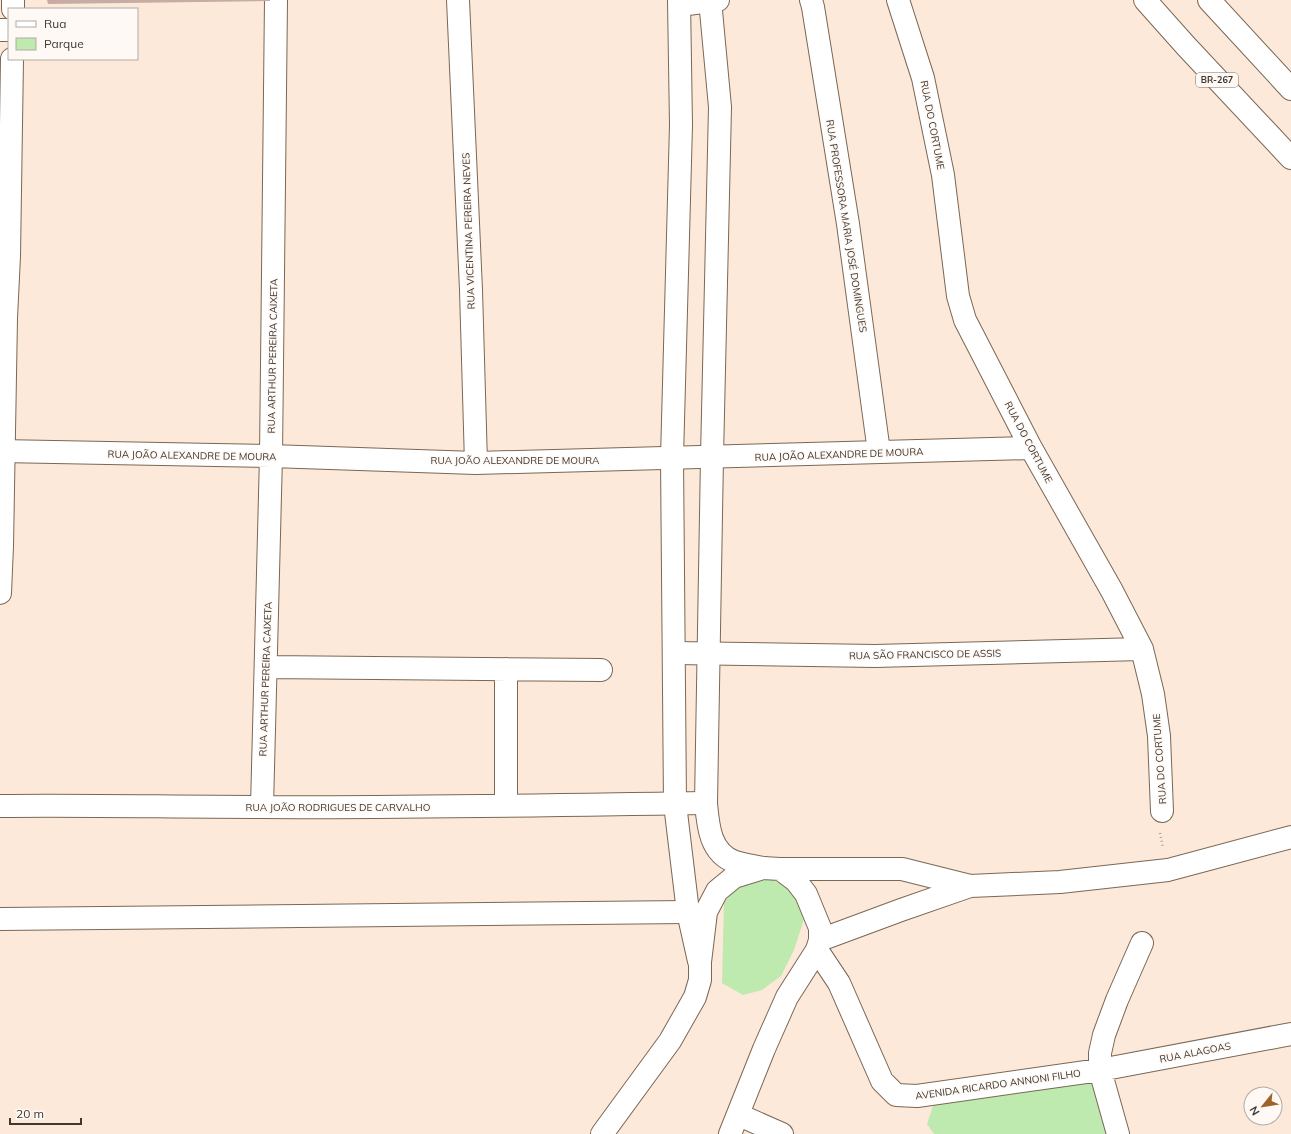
<svg xmlns="http://www.w3.org/2000/svg" width="1291" height="1134" viewBox="0 0 1291 1134" font-family="Mulish,sans-serif">
<style>
.green{fill:#bee9af}
.lines{fill:none;stroke-linecap:round;stroke-linejoin:round}
.minor-casing{stroke:#7b6755;stroke-width:24}
.tertiary-casing{stroke:#7b6755;stroke-width:24}
.secondary-casing{stroke:#7b6755;stroke-width:24}
.primary-casing{stroke:#7b6755;stroke-width:24}
.path{stroke:#b4a598;stroke-width:2.5;stroke-dasharray:1 3;stroke-linecap:butt}
.minor{stroke:#fff;stroke-width:22}
.tertiary{stroke:#fff;stroke-width:22}
.secondary{stroke:#fff;stroke-width:22}
.primary{stroke:#fff;stroke-width:22}
.wall{fill:#c7aba5}
.labels{text-anchor:middle;stroke-width:3;stroke-linejoin:round;paint-order:stroke}
.shield{fill:#fef9f5;stroke:#79716a;stroke-width:1}
.shield-label{font-size:9px;font-weight:bold;fill:#40372f}
.street-label{font-size:10px;fill:#40372f;stroke:#fef9f5}
</style>
<rect width="100%" height="100%" fill="#fce9d9"/>
<path class="green" d="M769,878l27,14 8,27 -10,31 -13,26 -19,14 -19,5 -21,-12 2,-81 17,-18z
M1098,1083l15,51h-179l-7,-10 8,-24z"/>
<g class="lines">
<defs>
<path id="minor" d="M458,0l13,290 5,173
M811,0l2,7 35,217 31,228
M898,0l25,78 20,97 15,121 7,24 66,128 81,143 30,58 11,45 6,42 3,75
M1209,0l82,89
M680,5l38,-5
M0,451l271,5 205,7 555,-15
M674,653l201,3 267,-7
M266,667l335,3
M0,806c87,-1 175,1 262,1 148,1 296,-2 444,-4
M506,806v-137
M262,807l9,-351 5,-456
M0,919c229,-1 458,-6 688,-7
M817,950l22,33 43,98 14,14 21,1 183,-26 191,-36
M1118,1134l-18,-64v-17l4,-18 13,-35 25,-57"/>
<path id="tertiary" d="M679,0l2,125 -9,333 3,346 13,108 11,49
M710,0l10,107 -8,350 -6,346c2,23 4,50 29,59 9,3 19,4 28,6
M13,9v-9
M0,30h9
M0,593l2,-47 4,-228 3,-62 3,-197
M739,1115l43,19"/>
<path id="secondary" d="M780,869h122l68,17 90,-4 108,-12 123,-33
M820,940l81,-30 69,-24
M602,1134l68,-93 25,-44 5,-17v-18l6,-50 11,-21 17,-14 29,-9 17,1 16,12 10,13 14,34v12l-3,10 -30,47 -23,52 -34,85"/>
<path id="primary" d="M1145,0l41,46 105,112"/>
</defs>
<use href="#minor" class="minor-casing"/>
<use href="#tertiary" class="tertiary-casing"/>
<use href="#secondary" class="secondary-casing"/>
<use href="#primary" class="primary-casing"/>
<path class="path" d="M1160,833l3,15"/>
<use href="#minor" class="minor"/>
<use href="#tertiary" class="tertiary"/>
<use href="#secondary" class="secondary"/>
<use href="#primary" class="primary"/>
</g>
<path class="wall" d="M47,0h223v1l-222,3z"/>
<g class="labels">
<rect class="shield" x="1196" y="73" width="42" height="14" rx="3"/>
<g class="shield-label">
<text x="1217" y="83">BR-267</text>
</g>
<g class="street-label">
<text transform="translate(933 125) rotate(79)" y="4">RUA DO CORTUME</text>
<text transform="translate(847 226) rotate(81)" y="4">RUA PROFESSORA MARIA JOSÉ DOMINGUES</text>
<text transform="translate(468 231) rotate(-92)" y="4">RUA VICENTINA PEREIRA NEVES</text>
<text transform="translate(272 356) rotate(-89)" y="4">RUA ARTHUR PEREIRA CAIXETA</text>
<text transform="translate(1029 442) rotate(62)" y="4">RUA DO CORTUME</text>
<text transform="translate(839 454) rotate(-2)" y="4">RUA JOÃO ALEXANDRE DE MOURA</text>
<text transform="translate(192 455) rotate(1)" y="4">RUA JOÃO ALEXANDRE DE MOURA</text>
<text x="515" y="464">RUA JOÃO ALEXANDRE DE MOURA</text>
<text transform="translate(925 654) rotate(-1)" y="4">RUA SÃO FRANCISCO DE ASSIS</text>
<text transform="translate(265 679) rotate(-88)" y="4">RUA ARTHUR PEREIRA CAIXETA</text>
<text transform="translate(1159 759) rotate(-94)" y="4">RUA DO CORTUME</text>
<text x="338" y="811">RUA JOÃO RODRIGUES DE CARVALHO</text>
<text transform="translate(1195 1052) rotate(-11)" y="4">RUA ALAGOAS</text>
<text transform="translate(998 1084) rotate(-8)" y="4">AVENIDA RICARDO ANNONI FILHO</text>
</g>
</g>
<rect x="8" y="8" width="130" height="52" fill="#fef9f5" stroke="#b2aba6"/>
<rect x="16" y="21" width="20" height="6" fill="#ffffff" stroke="#b2aba6"/>
<text x="44" y="28" font-size="12" fill="#40372f">Rua</text>
<rect x="16" y="38" width="20" height="12" fill="#bee9af" stroke="#b2aba6"/>
<text x="44" y="48" font-size="12" fill="#40372f">Parque</text>
<g transform="translate(1263 1106) rotate(240)"><circle r="19" fill="#fef9f5" stroke="#b2aba6"/>
<path d="M0-3L7 15L0 10L-7 15Z" fill="#a16229"/>
<text y="-6" font-size="11" font-weight="bold" text-anchor="middle" fill="#40372f">N</text>
</g>
<path d="M10 1118v6h71v-6" fill="none" stroke="#40372f" stroke-width="2"/>
<text x="16" y="1118" font-size="12" fill="#40372f" stroke="#fef9f5" stroke-width="3" paint-order="stroke">20 m</text>
</svg>
